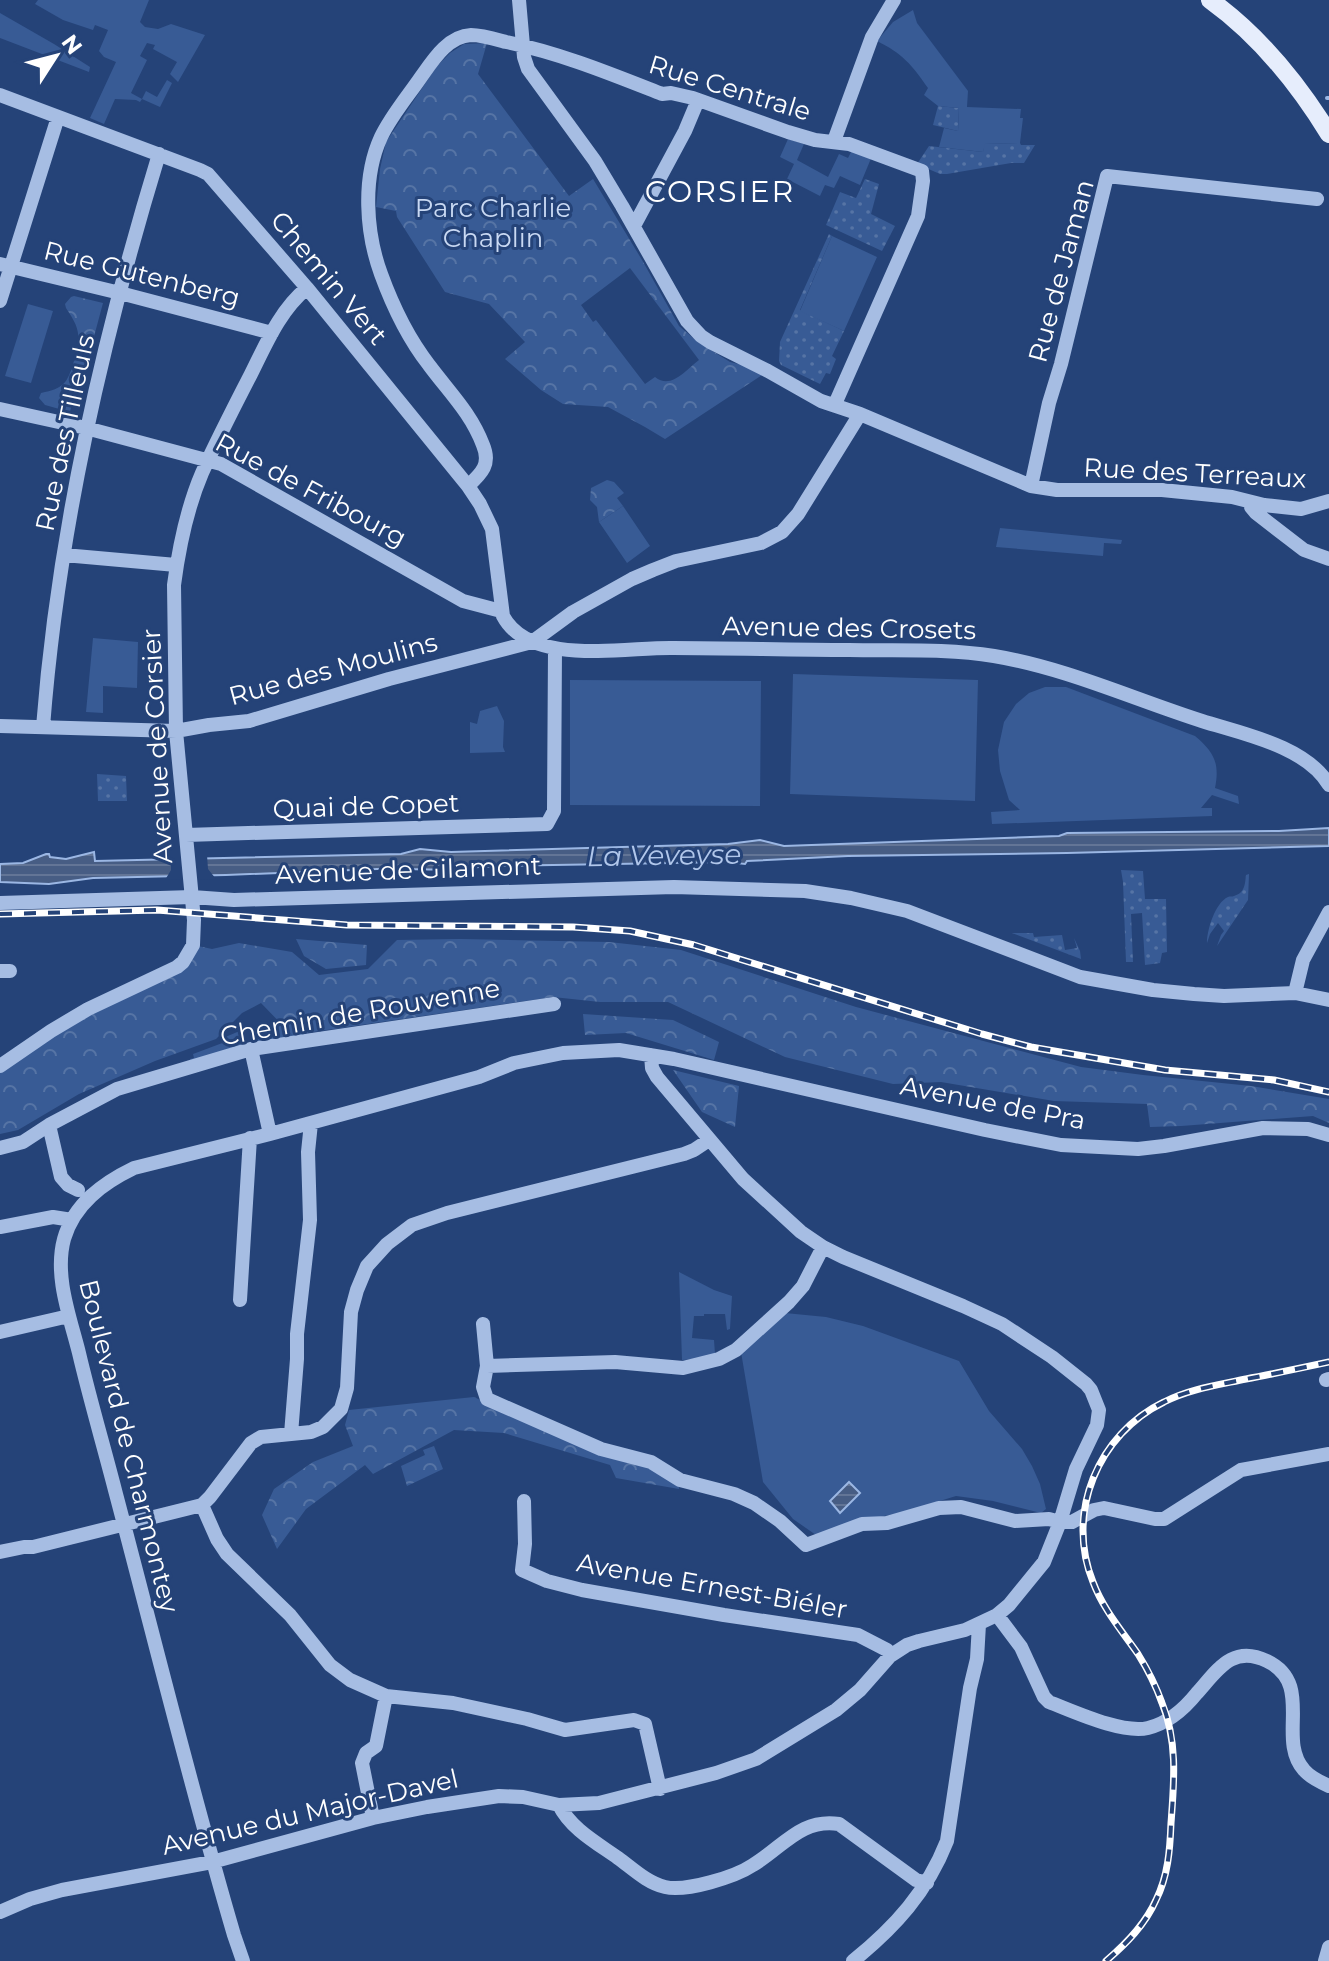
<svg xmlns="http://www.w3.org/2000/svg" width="1329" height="1961" viewBox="0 0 1329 1961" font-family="Montserrat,sans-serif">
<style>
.grass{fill:url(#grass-dots)}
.forest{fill:url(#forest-crowns);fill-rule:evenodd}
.garden{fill:#385b95}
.water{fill:url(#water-rules);stroke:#9bb7e4;stroke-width:2}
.pier{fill:#254378}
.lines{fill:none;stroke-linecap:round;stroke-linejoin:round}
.stream{stroke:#9bb7e4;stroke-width:4}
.minor{stroke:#a6bde3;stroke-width:14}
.major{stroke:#e6edfc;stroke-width:18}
.rail-casing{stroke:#fff;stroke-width:7}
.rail{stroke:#254378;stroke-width:4;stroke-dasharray:12;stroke-linecap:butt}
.labels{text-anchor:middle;stroke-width:6;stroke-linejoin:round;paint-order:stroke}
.street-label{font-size:26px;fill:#fff;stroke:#254378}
.park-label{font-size:26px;fill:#c9d9f3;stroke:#254378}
.water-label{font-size:28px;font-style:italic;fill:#b1c7eb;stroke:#254378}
.quarter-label{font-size:30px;letter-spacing:2px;fill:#fff;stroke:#254378}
</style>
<defs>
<pattern id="grass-dots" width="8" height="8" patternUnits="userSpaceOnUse" patternTransform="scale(2)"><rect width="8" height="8" fill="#385b95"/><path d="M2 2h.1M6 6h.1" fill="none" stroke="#5674a5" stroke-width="1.8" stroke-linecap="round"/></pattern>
<pattern id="forest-crowns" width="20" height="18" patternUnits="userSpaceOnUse" patternTransform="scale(2)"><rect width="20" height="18" fill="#385b95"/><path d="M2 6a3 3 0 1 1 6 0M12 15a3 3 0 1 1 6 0" fill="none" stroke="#5674a5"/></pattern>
<pattern id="water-rules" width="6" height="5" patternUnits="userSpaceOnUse" patternTransform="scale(2)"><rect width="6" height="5" fill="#475d84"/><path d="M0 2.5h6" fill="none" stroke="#637596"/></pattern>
</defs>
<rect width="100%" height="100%" fill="#254378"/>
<path class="grass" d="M938,106l21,2 -1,23 -25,-6z
M1020,143l1,2h14l-11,18h-13l-64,11h-7l-23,-10 12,-18 54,6 1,-8z
M865,179l14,5 -8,30 24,12 -13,25 -56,-26 14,-33 16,6z
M829,234l3,2 -32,74 44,21 -12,25 4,3 -6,15 -4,-1 -6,11 -39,-19 -2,-4 1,-19z
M97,774l29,2 1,25h-29z
M1121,870l22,1 2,28h21l1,53 -5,1 -2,10 -15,2 -3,-52 -11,1 2,48h-7l-3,-80z
M1249,874l-1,26 -31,46 4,-11 3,-4 -6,-8 -8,11 -3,9c0,-13 8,-40 21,-46 2,-1 4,0 6,-1 11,-3 11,-12 12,-21z
M1012,933h21l1,4 28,-2 3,15 12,-2 -3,-10 6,13 1,8z"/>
<path class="forest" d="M487,43l-9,31 91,122 24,-17 49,81 37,66 19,16 32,20 38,9 -103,68 -20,-12 -37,-20 -45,-3 -22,-14 -36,-31 20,-17 -36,-38 -44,-12 -48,-75 -1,-6 -20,-4 4,-38 6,-27 51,-76 13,-13 14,-9zM630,268l69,92c-13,10 -28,30 -44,17l-10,7 -49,-64 -3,2 -12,-17z
M74,296l29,7 -14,52 -11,-4c2,-21 -1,-26 -12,-43l-1,-4 6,-7z
M607,480l7,2 10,11 -7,5 6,8 -24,16 -2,-15 -7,-7 1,-12z
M296,939l71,6 -1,20 -40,4 -22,-13z
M459,939l150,3 72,8 175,57 225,60 62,8 108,11 78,13v24l-16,-7 -132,10 -31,1 -3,-23 -93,-3 -113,-19 -48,2 -108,-27 -117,-55h-68l-47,-5 -261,38 -31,-32 -19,10 -26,26 -61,22 -76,33 -61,36 -18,4v-68l51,-35 118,-59 24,-27 19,4 27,-6 53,9 27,23 49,-6 29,-29z
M583,1014l90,6 46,22 -5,18 -88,-27 -41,2z
M673,1070l66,16 -4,41 -33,-15z
M474,1397l64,31 110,37 31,17v7l-63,-11 -6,-13 -106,-32 -50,-3 -81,44 -8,-9 -59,44 -29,40 -15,-34 12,-26 39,-27 40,-16 -8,-21 4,-15z
M434,1446l9,23 -36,17 -6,-20 24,-11 -2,-5z"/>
<path class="garden" d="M38,0h111l-9,22 5,5 13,2 13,-5 34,11 -27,47 -8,-8 7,-12 -24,-13 2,-4 -8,-2 -7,13 7,4 -16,33 11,6 4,-8 11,6 10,-17 5,3 -12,24 -18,-8 -2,3 -4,-2 -21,-1 -11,25 -14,-6 26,-56 -12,-5 -5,-6 9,-21 -13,-5 -2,5 -30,-10 -28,-16z
M913,10l4,13 51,68 -1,16 54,2 -1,9h3l-3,25 -35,1 -2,8 -44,-5 5,-19 14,3 1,-23 -21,-2 -14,-11 4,-7c-17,-24 -25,-34 -51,-47l16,-19z
M0,13l54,31 36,23 -1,5 -89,-34z
M788,139l16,5 -7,16 31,17 11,-23 9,4 5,-10 19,8 -12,29 -20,-9 -6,12 -9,-3 -5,11 -33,-17 7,-15 -14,-7z
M832,236l45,21 -33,74 -44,-20z
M28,304l25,7 -22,72 -26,-7z
M77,359l7,2 2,5 -9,33h-4l-3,13 -25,-7 -6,-7 2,-5c23,-5 26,-9 33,-32z
M623,506l27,40 -23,17 -28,-41z
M1000,528l122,12 -1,4 -17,-1 -1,13 -107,-9z
M93,638l45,4 -1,46 -34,-2v27l-17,-1z
M793,674l185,6 -3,121 -185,-7z
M570,680l191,1 -1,125 -190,-1z
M1045,687h21l129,49c19,16 25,27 20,52l23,8 1,8 -27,-9 -11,13h11v8l-220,8 -1,-12 29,-2 -11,-10 -9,-29 -2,-21 6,-28 12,-18 13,-11z
M497,706l7,15 -1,26 2,5 -35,1v-31l7,2 3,-13z
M283,1025l9,10 12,-2 2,6 -53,6 -3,-13 8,-2v-4z
M242,1030l5,16 -56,17 -1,-4 4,-1 -1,-4 32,-12 -2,-4z
M679,1272l35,18 18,6 -2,33 -3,1 -2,-16h-21v2h-10l-2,22 22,2 1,14 -18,5 -15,1z
M785,1313l41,4 37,9 96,35 30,50 33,38 10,17 8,18 6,25 -5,4 -48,-12 -37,-5 -55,17 -34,6 -51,16 -23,-16 -30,-37 -22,-130z"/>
<path class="water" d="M1329,828v18l-262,7 -219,3 -101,5 -2,3 -17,-2c-76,1 -152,3 -228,4 -33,1 -65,6 -98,2l-176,7 -133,3 -44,6 -49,-2v-18l23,-1 23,-9h3l1,3 16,2 28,-7 1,9 306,-7 19,-5 31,3 277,-8 32,-4 24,6 275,-10 8,-3 212,-2z
M849,1482l11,11 -20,20 -10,-12z"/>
<path class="pier" d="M171,855h36l1,14 8,10 -51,1 6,-10z"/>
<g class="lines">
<path class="stream" d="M1327,98h2"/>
<path class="minor" d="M519,0l5,57 4,12 67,92 27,45 65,115 14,15 9,6 58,29 53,30 39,13 171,72 26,4h105l70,7 32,8 37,4 28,-8
M0,95l200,75 8,4 99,114 161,198 12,18 12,25 11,87c27,51 122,31 170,32 59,0 117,2 176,2 49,1 97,-2 145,6 72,12 139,43 208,65 41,13 104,25 127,64
M834,141l38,-104 22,-37
M634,226l51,-95 13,-31
M0,264l120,29 152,40
M0,301l58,-184
M0,409l86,19 135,36 242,137 38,10
M468,486c14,-13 23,-22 15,-41 -12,-32 -34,-53 -54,-80 -21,-27 -36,-58 -48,-91 -15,-41 -19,-96 0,-137 10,-21 27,-41 40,-60 12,-17 27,-41 50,-42 11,0 24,4 35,7 54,11 105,32 156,52l9,-1 22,5 95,34 27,8 34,4 73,27 1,10 -5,35 -83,188
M1031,486l18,-83 12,-39 46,-188 210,23
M1250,502l1,5 5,6 48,37 25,9
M64,555l112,10
M0,726l176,5 33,-6 40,-4 140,-42 143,-37 41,-30 59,-33 21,-9 23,-9 85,-18 21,-11 16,-18 62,-100
M43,727c15,-195 59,-386 116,-573
M186,835l361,-11 7,-13 1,-162
M0,903l192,-6 42,3 440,-13 131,4 46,7 56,13 173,66 73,13 41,4 30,2 71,-3 34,7
M0,971h10
M1295,993l8,-33 26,-48
M251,1049l19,85
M0,1066l51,-35 37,-22 89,-42 6,-5 10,-17 1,-25 -18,-189 -2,-146c5,-38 13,-77 28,-112 15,-33 32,-66 49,-99 15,-30 29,-64 56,-86
M49,1125l12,52 7,8 10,5
M0,1148l23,-6 26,-17 68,-36 134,-40 303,-45
M0,1227l53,-10 19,3
M240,1300l10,-162
M483,1324l4,42 -4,21 4,12 114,50 50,13 29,18 54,14 20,9 26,18 26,24 56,-21 25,-1 52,-15 22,-1 54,14 34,-2 11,3h12l22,-12 10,-2 51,11h9l77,-49 88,-16
M0,1332l69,-16
M487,1366l128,-4 68,6 36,-9 17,-9 53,-48 14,-16 20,-39
M1326,1380l3,-1
M291,1434l6,-75v-25l13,-114 -2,-68 3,-29
M524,1501l1,43 -3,26 25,11 35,9 142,25 134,20 29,15 3,6
M202,1505l15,34 10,15 63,61 40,50 20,15 36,16 67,7 74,16 38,11 69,-10 11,4 15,65
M0,1552l24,-5h9l169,-42 8,-8 41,-54 10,-6 50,-5 12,-5 18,-18 6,-21 4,-76 6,-22 10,-24 20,-22 25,-19 35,-12 237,-59 10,-4 15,-10
M997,1615l24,32 23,50 5,5c26,10 73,32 99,26 20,-5 37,-20 49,-35 20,-22 35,-49 70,-32 48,23 9,78 37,109 6,7 16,12 25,16
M559,1805c12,24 38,38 59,53 14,10 29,25 47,29 21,5 70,-10 88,-22 30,-18 48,-47 86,-41l77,56 11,3
M373,1818l-11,-55 4,-10 10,-7 10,-50
M0,1912l30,-13 32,-9 150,-28 161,-44 54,-11 72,-11 24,1 36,8 40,-2 117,-30 40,-14 80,-49 24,-20 30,-34 17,-11 12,-4 46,-11 32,-15 12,-10 35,-43 16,-40 16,-53 21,-44 2,-15 -8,-20 -5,-6 -34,-27 -50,-33 -39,-18 -120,-49 -20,-10 -22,-15 -58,-53 -86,-102 -5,-9 -1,-13
M243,1961l-9,-26c-43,-146 -79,-294 -118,-441 -12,-47 -26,-94 -37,-141 -9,-36 -25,-77 -15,-114 10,-35 39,-56 70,-71l136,-34 209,-57 35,-14 49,-10 56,-3 55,9 311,71 76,15 77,4 26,-3 99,-18 45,1 21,6
M853,1961c42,-34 74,-69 94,-120l23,-153 7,-29 2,-35
M1325,1961l4,-14"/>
<path class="major" d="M1210,0c50,36 87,82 119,134"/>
<defs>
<path id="rail" d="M0,914l157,-4 190,15 226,2 57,4 64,14 288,89 49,13 134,23 109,10 55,12
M1106,1961c20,-17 39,-36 50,-61 12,-24 14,-50 15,-77 3,-40 7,-81 -9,-120 -6,-17 -14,-33 -24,-49 -16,-23 -35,-45 -45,-72 -28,-69 5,-148 71,-180 25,-13 54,-17 82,-23 27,-5 55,-11 83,-17"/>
</defs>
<use href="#rail" class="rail-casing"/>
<use href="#rail" class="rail"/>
</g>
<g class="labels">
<g class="street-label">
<text transform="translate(730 88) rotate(17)" y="9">Rue Centrale</text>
<text transform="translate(1061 271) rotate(-75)" y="9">Rue de Jaman</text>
<text transform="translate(142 274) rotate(14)" y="9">Rue Gutenberg</text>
<text transform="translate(329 278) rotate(50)" y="9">Chemin Vert</text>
<text transform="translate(65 433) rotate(-78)" y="9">Rue des Tilleuls</text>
<text transform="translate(1195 473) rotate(3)" y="9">Rue des Terreaux</text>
<text transform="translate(311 490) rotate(28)" y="9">Rue de Fribourg</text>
<text transform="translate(849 628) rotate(1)" y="9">Avenue des Crosets</text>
<text transform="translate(333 669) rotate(-15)" y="9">Rue des Moulins</text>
<text transform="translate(157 746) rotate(-93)" y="9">Avenue de Corsier</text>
<text transform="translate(366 806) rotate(-2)" y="9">Quai de Copet</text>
<text transform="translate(408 870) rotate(-2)" y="9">Avenue de Gilamont</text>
<text transform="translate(360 1012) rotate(-10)" y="9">Chemin de Rouvenne</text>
<text transform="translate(993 1103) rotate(11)" y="9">Avenue de Pra</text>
<text transform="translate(129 1446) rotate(76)" y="9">Boulevard de Charmontey</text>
<text transform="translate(712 1586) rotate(10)" y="9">Avenue Ernest-Biéler</text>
<text transform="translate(310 1812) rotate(-13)" y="9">Avenue du Major-Davel</text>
</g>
<g class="park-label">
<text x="493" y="217">Parc Charlie<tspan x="493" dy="30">Chaplin</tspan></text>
</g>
<g class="water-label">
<text transform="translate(664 855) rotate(-1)" y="10">La Veveyse</text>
</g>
<g class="quarter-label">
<text x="720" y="202">CORSIER</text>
</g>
</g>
<g transform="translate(56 56) rotate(54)" stroke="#254378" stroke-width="6" paint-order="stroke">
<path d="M0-6L14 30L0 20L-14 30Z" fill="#ffffff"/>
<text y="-12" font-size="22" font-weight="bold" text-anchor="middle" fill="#ffffff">N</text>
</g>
</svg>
